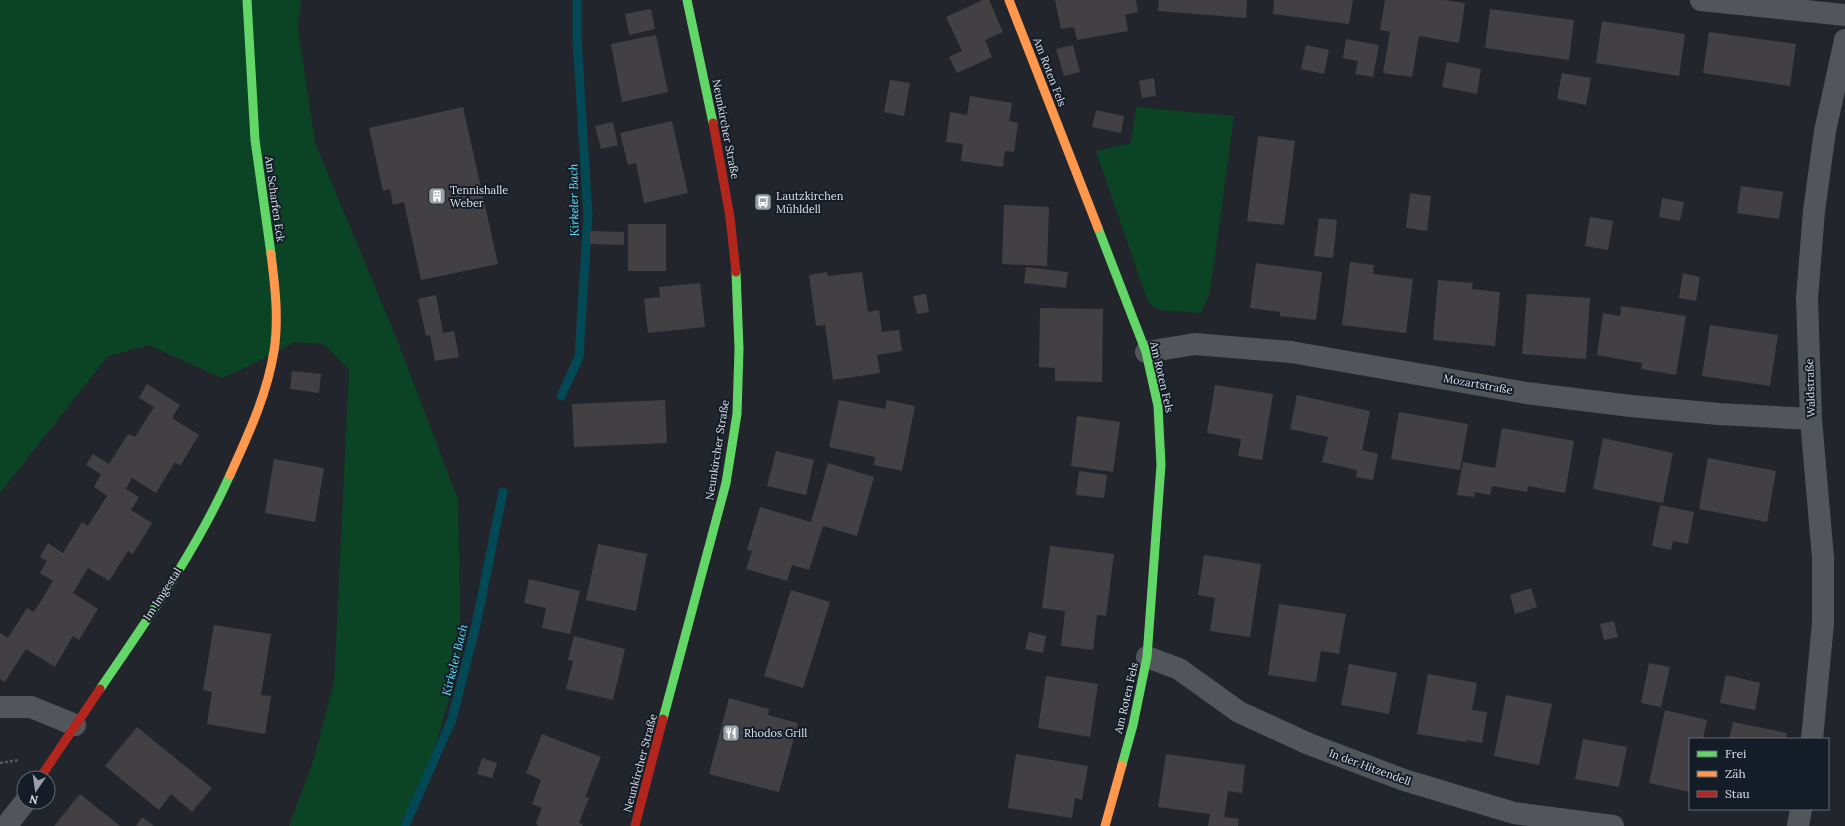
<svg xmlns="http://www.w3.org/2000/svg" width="1845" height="826" viewBox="0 0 1845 826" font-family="Lora,serif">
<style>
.green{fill:#0b4325}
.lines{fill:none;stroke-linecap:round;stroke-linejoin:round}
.stream{stroke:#034855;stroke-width:9}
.building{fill:#424042}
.path{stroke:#575a5e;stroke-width:2.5;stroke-dasharray:3 2;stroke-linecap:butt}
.street{stroke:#52565b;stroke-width:22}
.fast{stroke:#63d668;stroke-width:9}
.slow{stroke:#ff974d;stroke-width:9}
.jam{stroke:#b3261e;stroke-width:9}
.labels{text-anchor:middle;stroke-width:4;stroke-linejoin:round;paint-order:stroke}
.street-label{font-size:11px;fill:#dbe1e9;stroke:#141c27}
.poi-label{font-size:11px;fill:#dbe1e9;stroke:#141c27;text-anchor:start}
.water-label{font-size:12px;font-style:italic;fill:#66dffb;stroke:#141c27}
</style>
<rect width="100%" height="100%" fill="#22262c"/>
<path class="green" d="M0,0h301l-3,29 17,114 83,199 60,158 3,160 -44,146 -9,20h-119l24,-64 21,-79 15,-313 -25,-26 -29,-2 -46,24 -27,12 -73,-33 -41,11 -108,137z
M1136,107l98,9 -24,176 -9,21 -42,-3 -11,-8 -52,-151 35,-8z"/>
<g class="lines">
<path class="stream" d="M561,396l18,-39 9,-141 -11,-177v-39
M405,826l47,-107 24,-94 27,-133"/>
</g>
<path class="building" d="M983,0h6l14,32 -18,8 7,17 -35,16 -8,-16 13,-6 -16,-34z
M1055,0h81l2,12 -13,3 3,16 -51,9 -3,-13 -13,2z
M1159,0h88l-1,18 -88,-7z
M1274,0h79l-4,24 -76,-10z
M1385,0h59l21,3 -6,40 -40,-7 -7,41 -29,-4 7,-41 -10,-2z
M651,9l4,20 -26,6 -4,-21z
M1490,9l84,11 -5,40 -84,-12z
M1602,21l83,13 -6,42 -83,-13z
M1709,32l87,12 -6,42 -87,-13z
M656,35l12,57 -46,10 -11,-58z
M1346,39l33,6 -6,32 -18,-3 3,-13 -15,-3z
M1073,45l7,27 -16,4 -8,-27z
M1306,45l23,5 -5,24 -23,-5z
M1447,62l34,7 -4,25 -35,-7z
M1562,73l29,5 -5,27 -29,-6z
M1154,78l2,18 -14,2 -3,-17z
M890,80l20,3 -6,33 -20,-4z
M970,96l42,7 -3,18 9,2 -4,29 -9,-1 -2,16 -42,-6 2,-17 -17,-2 4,-30 17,3z
M463,107l35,157 -77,16 -17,-78 -11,3 -3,-16 -7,2 -14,-63z
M1096,110l28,6 -3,17 -29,-6z
M672,121l16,72 -44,10 -8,-40 -8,2 -8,-32z
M613,122l5,23 -17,4 -6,-23z
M1258,136l37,5 -11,84 -37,-4z
M1741,186l42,6 -4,27 -42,-6z
M1410,193l21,3 -4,35 -21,-3z
M1662,198l22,4 -4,19 -21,-4z
M1004,205l45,2 -2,59 -45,-2z
M1590,217l23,4 -5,29 -23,-4z
M1319,218l18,2 -4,38 -19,-2z
M628,224h38v47h-38z
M590,231l34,1v13l-34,-1z
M1350,262l24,3 -1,9 40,5 -7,54 -64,-8z
M1256,263l66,9 -6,48 -36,-4v-4l-30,-4z
M1026,267l42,5 -2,16 -42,-5z
M827,272l1,4 34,-4 6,40 11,-2 3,22 17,-2 3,21 -25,4 3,18 -47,7 -8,-55 -9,1 -7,-51z
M1683,273l17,4 -4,24 -17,-3z
M1438,280l35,3 -1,6 28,3 -5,54 -62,-6z
M700,283l5,44 -57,6 -4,-34 16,-2 -1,-10z
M926,294l3,18 -12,2 -4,-18z
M1527,294l63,4 -4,61 -64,-5z
M436,295l7,38 11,-2 5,26 -24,4 -5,-26 -4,1 -8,-37z
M1621,306l65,10 -10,59 -35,-6 1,-6 -45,-8 6,-42 17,3z
M1040,308l63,1 -1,73 -47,-1v-13l-16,-1z
M1710,325l68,10 -8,51 -68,-10z
M292,371l29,3 -2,19 -29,-4z
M147,384l33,21 -8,13 27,17 -19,31 -5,-4 -19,31 -24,-15 -6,11 13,8 -8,13 21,13 -19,31 -5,-3 -19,30 -21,-13 -15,25 25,16 -19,31 -6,-4 -18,31 -29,-18 -21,33 -5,-3v-46l8,5 19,-30 7,4 19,-31 -13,-8 7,-12 -7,-4 8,-14 15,10 19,-31 6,4 19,-30 -13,-9 7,-13 -15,-9 7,-11 16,10 19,-30 7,3 19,-30 -15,-9z
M1215,385l58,9 -11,66 -24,-4 3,-17 -34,-6z
M1297,395l73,16 -8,39 16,4 -5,26 -17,-3 1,-7 -35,-8 6,-25 -38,-8z
M665,400l2,43 -93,4 -2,-43z
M839,400l46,9 2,-9 28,6 -13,65 -28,-6 1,-8 -46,-10z
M1399,412l69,12 -8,46 -69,-11z
M1077,416l43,6 -7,50 -42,-6z
M1502,428l72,13 -9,52 -37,-7 -1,6 -35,-6 -2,9 -15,-3 -1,5 -17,-2 6,-33 32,6z
M1603,438l70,15 -10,50 -70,-14z
M776,451l38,9 -8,35 -39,-9z
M1708,458l68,13 -9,51 -68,-13z
M274,459l50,9 -9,54 -50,-9z
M828,463l46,14 -17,59 -34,-10 -14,44 -17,-5 -5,16 -41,-12 6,-18 -5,-1 13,-43 51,15z
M1079,471l28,4 -3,23 -28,-3z
M1660,505l34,7 -6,32 -15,-3 -2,9 -19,-4z
M598,544l49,10 -11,57 -50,-11z
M1050,546l64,8 -8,62 -9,-1 -4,35 -32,-4 4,-35 -23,-3z
M1204,555l57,9 -11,73 -40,-6 5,-33 -17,-3z
M529,579l51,12 -10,43 -28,-6 4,-20 -22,-5z
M1531,588l6,19 -22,7 -5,-19z
M791,590l39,12 -27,86 -39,-12z
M1279,604l67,10 -7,40 -18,-3 -5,31 -48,-7z
M1614,621l4,16 -14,3 -4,-16z
M214,625l57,9 -10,61 10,1 -6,38 -58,-10 5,-32 -9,-2z
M1029,632l17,4 -3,17 -18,-4z
M574,636l51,13 -12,51 -47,-11 7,-28 -5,-1z
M1649,663l21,4 -9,40 -20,-4z
M1349,664l48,9 -8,41 -48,-9z
M1428,674l49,9 -5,27 15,2 -5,31 -15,-3 -1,2 -49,-8z
M1726,675l34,8 -5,27 -35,-7z
M1046,676l52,8 -8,53 -52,-9z
M1506,695l46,9 -13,61 -45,-9z
M729,698l40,11 -1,6 30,8 -19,69 -70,-18z
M1665,710l42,10 -4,19h-13v53l-41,-9z
M1733,722l54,11 -1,6h-57z
M137,727l75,61 -20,24 -21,-18 -12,16 -54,-44z
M542,734l59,23 -16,40 4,1 -10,25 4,1 -1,2h-44l-2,-3 6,-15 -10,-4 9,-24 -15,-7z
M1583,739l44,8 -8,40 -44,-8z
M1016,754l72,12 -6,34 -7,-2 -3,20 -64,-10z
M1166,754l79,11 -3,28 -14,-2 -4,26 15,2 -1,7h-30l2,-12 -52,-7z
M482,758l15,5 -5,15 -15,-4z
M80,794l40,32h-66z
M142,817l12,9h-18z"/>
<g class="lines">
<path class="path" d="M0,763l19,-3"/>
<path class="street" d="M1701,0l144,15
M1146,352l49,-8 96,8 235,41 105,13 88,8 92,5
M1147,657l32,12 60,43 70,32 95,36 110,33 99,13
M0,707h31l44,18
M1812,739l11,-116v-65l-12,-139 -4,-121 7,-87 11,-80 20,-91
M6,826l19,-24
M1798,826l3,-17"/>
<path class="fast" d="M247,0l8,140 16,114
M687,0l26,123
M1098,228l48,124 12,54 3,59 -14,192 -14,68 -11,40
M100,689c47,-69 96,-138 130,-214
M663,719l63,-236 11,-69 2,-65 -3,-77"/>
<path class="slow" d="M1009,0l89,228
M230,475c18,-40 37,-80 44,-124 5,-32 1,-65 -3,-97
M1105,826l17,-61"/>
<path class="jam" d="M713,123l17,94 6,55
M40,778l60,-89
M635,826l28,-107"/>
</g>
<defs>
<symbol id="building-square" viewBox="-11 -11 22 22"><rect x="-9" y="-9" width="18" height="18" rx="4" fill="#9aa0a7" stroke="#141c27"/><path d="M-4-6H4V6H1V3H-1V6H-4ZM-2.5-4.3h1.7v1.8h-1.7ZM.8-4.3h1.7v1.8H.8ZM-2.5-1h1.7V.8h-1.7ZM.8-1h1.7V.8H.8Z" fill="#fff"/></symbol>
<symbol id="bus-square" viewBox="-11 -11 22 22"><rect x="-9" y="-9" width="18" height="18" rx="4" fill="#9aa0a7" stroke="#141c27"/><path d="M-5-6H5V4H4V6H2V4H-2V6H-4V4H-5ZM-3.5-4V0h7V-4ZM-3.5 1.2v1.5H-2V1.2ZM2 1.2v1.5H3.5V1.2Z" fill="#fff"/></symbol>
<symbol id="restaurant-square" viewBox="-11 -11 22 22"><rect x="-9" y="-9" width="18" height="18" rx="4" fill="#9aa0a7" stroke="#141c27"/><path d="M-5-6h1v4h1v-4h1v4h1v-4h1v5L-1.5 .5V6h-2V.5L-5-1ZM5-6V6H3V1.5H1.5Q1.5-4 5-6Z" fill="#fff"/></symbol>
</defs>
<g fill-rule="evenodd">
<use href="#building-square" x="427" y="186" width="20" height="20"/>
<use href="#bus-square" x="753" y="192" width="20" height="20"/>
<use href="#restaurant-square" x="721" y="723" width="20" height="20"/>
</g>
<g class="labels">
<g class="street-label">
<text transform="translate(1050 72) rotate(69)" y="4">Am Roten Fels</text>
<text transform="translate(726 129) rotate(79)" y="4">Neunkircher Straße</text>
<text transform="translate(275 199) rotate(82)" y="4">Am Scharfen Eck</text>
<text transform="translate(1162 377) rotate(77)" y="4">Am Roten Fels</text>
<text transform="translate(1478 384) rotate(10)" y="4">Mozartstraße</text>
<text transform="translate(1810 388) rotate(-92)" y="4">Waldstraße</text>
<text transform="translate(717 450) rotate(-81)" y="4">Neunkircher Straße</text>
<text transform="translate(162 594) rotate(-57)" y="4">Im Imgestal</text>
<text transform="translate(1126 698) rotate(-77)" y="4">Am Roten Fels</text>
<text transform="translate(640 763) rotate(-75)" y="4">Neunkircher Straße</text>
<text transform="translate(1370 767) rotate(20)" y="4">In der Hitzendell</text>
</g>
<g class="poi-label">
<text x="450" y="194">Tennishalle<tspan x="450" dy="13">Weber</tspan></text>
<text x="776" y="200">Lautzkirchen<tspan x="776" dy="13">Mühldell</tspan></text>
<text x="744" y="737">Rhodos Grill</text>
</g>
<g class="water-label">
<text transform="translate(574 200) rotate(-91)" y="4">Kirkeler Bach</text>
<text transform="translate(455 660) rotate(-76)" y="4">Kirkeler Bach</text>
</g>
</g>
<rect x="1689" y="738" width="140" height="72" fill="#141c27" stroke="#646b75"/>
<rect x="1697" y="751" width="20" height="6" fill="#63d668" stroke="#646b75"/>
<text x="1725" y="758" font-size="12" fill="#dbe1e9">Frei</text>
<rect x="1697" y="771" width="20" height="6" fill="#ff974d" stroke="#646b75"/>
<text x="1725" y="778" font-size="12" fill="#dbe1e9">Zäh</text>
<rect x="1697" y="791" width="20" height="6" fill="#b3261e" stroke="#646b75"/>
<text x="1725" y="798" font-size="12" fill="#dbe1e9">Stau</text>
<g transform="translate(36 790) rotate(193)"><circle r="19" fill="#141c27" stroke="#646b75"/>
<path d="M0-3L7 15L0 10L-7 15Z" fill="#9aa0a7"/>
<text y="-6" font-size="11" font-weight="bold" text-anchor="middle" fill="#dbe1e9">N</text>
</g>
</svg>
